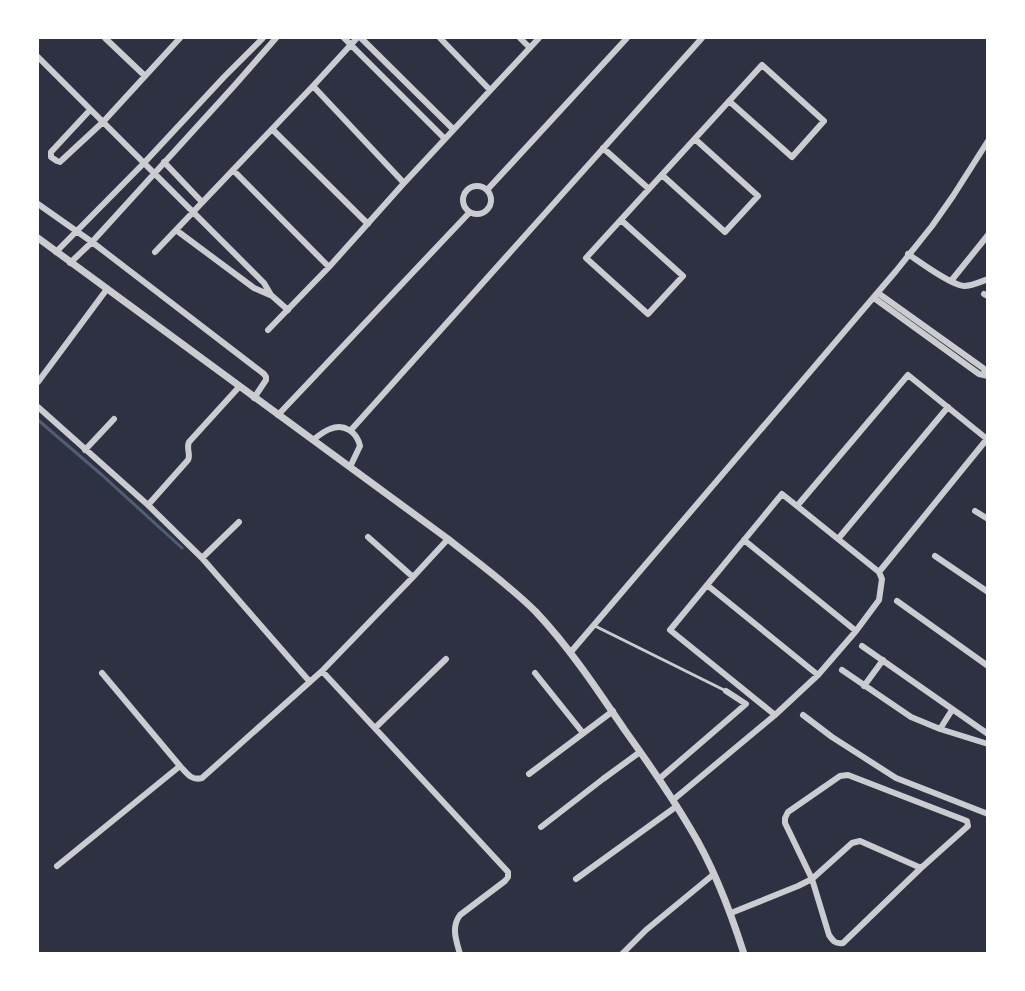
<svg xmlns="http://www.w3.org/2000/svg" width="1025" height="991" viewBox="0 0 1025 991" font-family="'Varela Round',sans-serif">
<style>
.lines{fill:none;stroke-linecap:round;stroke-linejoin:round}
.stream{stroke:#4f5d75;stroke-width:3}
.service{stroke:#caccd0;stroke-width:3}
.minor{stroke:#caccd0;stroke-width:6}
.tertiary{stroke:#caccd0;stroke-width:7}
</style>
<rect width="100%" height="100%" fill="#2d3142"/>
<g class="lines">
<path class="stream" d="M38,420l64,55 80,73"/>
<path class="service" d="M595,626l131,65"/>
<path class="minor" d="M105,38l40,38
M344,38l101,101
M361,38l92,91
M440,38l50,52
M520,38l10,10
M38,57l226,226 7,12 17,15
M313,86l91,97
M90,110l-39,42v5l6,4 3,1 2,-2 41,-38 77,-84
M272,129l96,95
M603,148l46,41
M164,162l38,40
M233,170l96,97
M662,175l63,57 33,-36 -63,-57
M463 200a14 14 0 1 1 28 0a14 14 0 1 1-28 0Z
M487,190l140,-152
M38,204l54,38 172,132 2,3v3l-12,18
M621,220l62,56 -35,38 -62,-56 176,-193 62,56 -32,36 -63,-56
M176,230l78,58 16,7
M56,252l88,-89 80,-86 39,-39
M155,252l158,-166 44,-48
M908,254c12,8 43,31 56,32 8,0 16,-4 24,-7
M70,263l22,-21 142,-156 42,-48
M951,281l37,-46
M878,293l105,75 5,7
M984,294l4,2
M874,298l105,76 9,2
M268,330l61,-63 75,-84 135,-145
M38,382l69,-93
M38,407l110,98 54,53 108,124
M278,415l191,-202
M351,430l351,-392
M313,440c5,-4 11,-9 17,-11 14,-6 27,3 30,17l-10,21
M85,450l29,-31
M148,505l40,-45c3,-6 -2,-11 1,-18l50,-55
M797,506l82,66
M975,511l13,8
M368,537l45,40
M838,539l110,-132
M744,540l112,91
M935,556l53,36
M202,558l37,-36
M707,585l111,90
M897,601l91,65
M862,646l126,88
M570,653l326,-382 36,-45 21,-30 35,-55
M842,670l69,47 29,12
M322,671l186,201v5l-3,4 -45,34c-9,12 -4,25 0,39
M102,673l78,93
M535,673l48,60
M864,686l19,-26
M952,710l-12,19 48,15
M803,715l29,22 64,41 92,36
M375,728l71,-69
M529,774l84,-63
M848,775l119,46 1,5 -47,42 -78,75c-8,1 -10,-2 -14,-8l-17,-56 -27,-56v-5l3,-6 52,-36z
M659,779l87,-75 -20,-13
M673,800l102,-85 43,-40 38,-44 23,-31 3,-21 -3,-7 108,-133 -79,-64 -111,131 -15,-12 -112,136 105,85
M541,827l62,-48 37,-27
M57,866l123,-100c7,7 11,15 22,12l120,-107 91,-94 35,-38
M576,879l101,-73
M731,913l67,-27 14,-7 40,-36 8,-2 61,27
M622,954l24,-24 68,-56"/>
<path class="tertiary" d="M38,238l410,301c30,24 61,46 88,73 33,35 61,77 88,117 23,32 46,65 66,99 24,39 40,82 54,126"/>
</g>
<rect width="1025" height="991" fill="none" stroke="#ffffff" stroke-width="78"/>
</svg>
